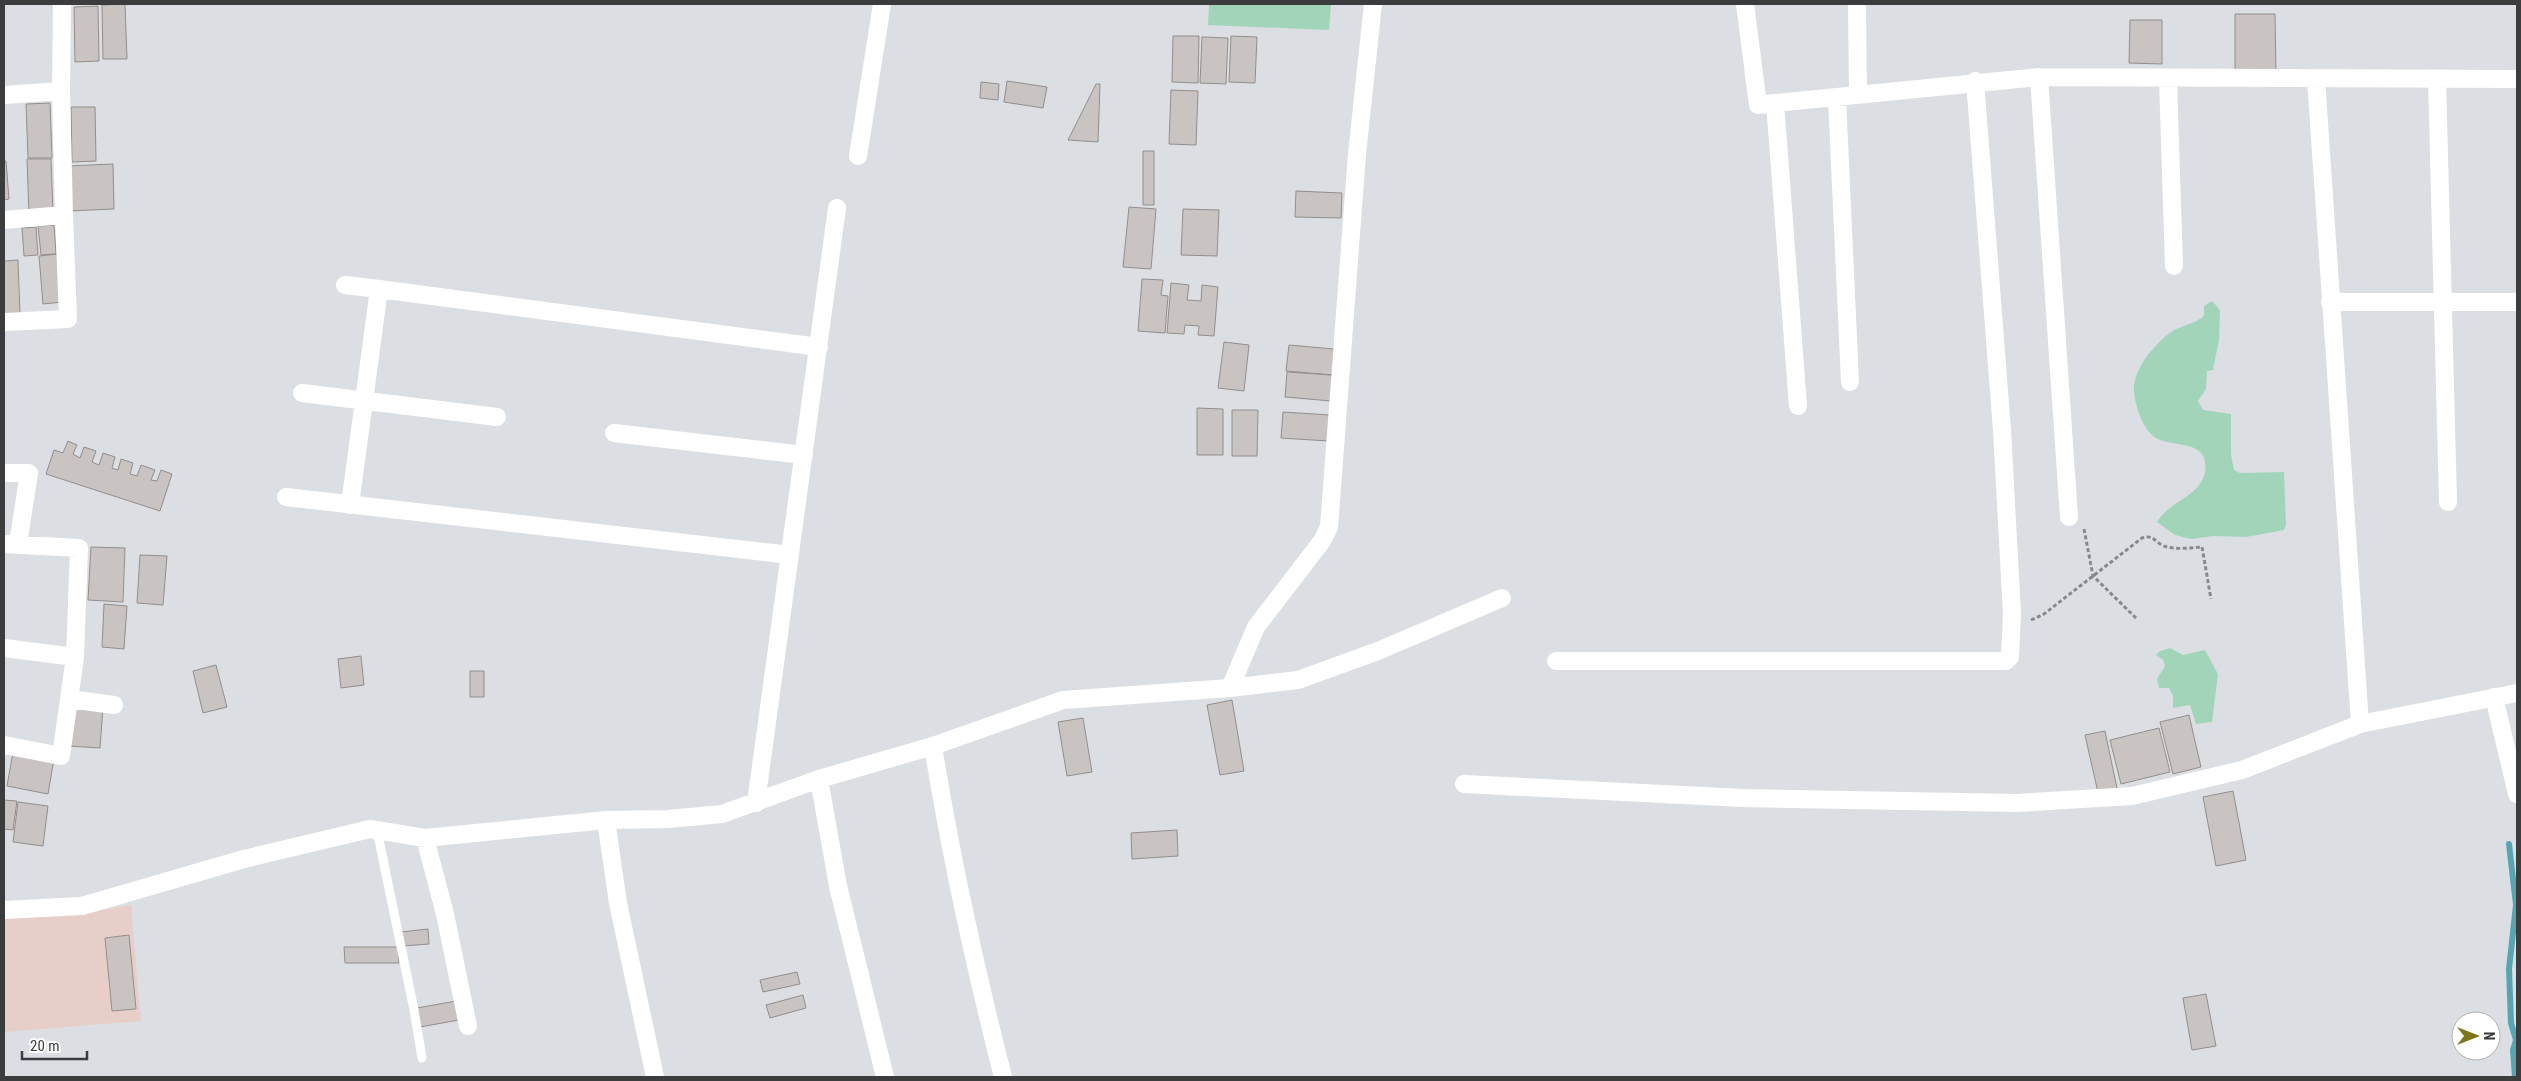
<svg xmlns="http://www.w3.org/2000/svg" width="2521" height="1081" viewBox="0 0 2521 1081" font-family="'Roboto Condensed',sans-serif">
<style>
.education{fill:#e8cec8}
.green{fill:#a2d4ba}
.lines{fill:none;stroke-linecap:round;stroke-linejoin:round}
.stream{stroke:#58a5b2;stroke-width:6}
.building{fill:#c9c3c1;stroke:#938e8c}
.path{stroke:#87898c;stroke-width:3;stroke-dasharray:4 2.5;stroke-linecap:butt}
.service{stroke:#fff;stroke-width:9}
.minor{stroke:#fff;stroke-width:18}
</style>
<rect width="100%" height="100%" fill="#dbdfe3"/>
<path class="education" d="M131,905l10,116 -137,11v-113l74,-5z"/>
<path class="green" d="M1209,4h122l-2,26 -121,-5z
M2212,301l8,9 -1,30 -6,30 -6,1 -1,18 -8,12 5,9 28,4v41l3,15 6,3 44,-1 2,53 -2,5 -38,7 -32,-1 -23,3 -16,-4 -18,-13c12,-21 45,-26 48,-51 5,-35 -38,-21 -53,-36 -11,-10 -19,-35 -18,-49 1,-13 11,-29 19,-37 5,-6 13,-14 20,-18 10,-6 21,-7 31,-15v-10z
M2170,648l13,7 22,-5 13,24 -6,48 -16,2 -6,-19 -17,3v-12l-4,-8h-10l-2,-9 8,-13 -2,-6 -7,-5 4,-4z"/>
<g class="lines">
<path class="stream" d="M2509,844l7,61 -7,64 2,54 5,17 -3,10 2,27"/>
</g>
<path class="building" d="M125,4l2,55h-24l-1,-54z
M98,6l1,55 -24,1 -1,-55z
M2235,14h40l1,61h-41z
M2130,20h32v44l-33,-1z
M1173,36h26l-1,47 -26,-1z
M1231,36l26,1 -2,46 -26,-1z
M1202,37l26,1 -2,46 -26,-1z
M1007,81l40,6 -4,21 -39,-6z
M981,82l18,2 -1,16 -18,-2z
M1096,84h4l-2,58 -30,-2z
M1171,90l27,1 -2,54 -27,-1z
M50,103l2,55h-24l-2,-54z
M71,107h24l1,54 -24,1z
M1143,151h11v54h-11z
M27,159h24l2,54 -24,1z
M4,161h2l3,38 -5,1z
M113,164l1,45 -46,2 -1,-45z
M1296,191l46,2 -1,25 -46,-1z
M1129,207l27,2 -5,60 -28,-2z
M1183,209l36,1 -2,46 -36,-1z
M54,225l2,29 -15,1 -3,-29z
M36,227l2,28 -14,1 -2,-28z
M58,254l5,48 -20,2 -4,-48z
M18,260l2,55h-16v-54z
M1142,279l21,1 -2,15 7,1 -3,37 -27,-2z
M1171,283l18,2 -2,15 14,1 1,-16 16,2 -4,49 -16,-1 1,-9 -14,-1 -1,9 -17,-1z
M1224,342l25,3 -5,46 -26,-3z
M1289,345l45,4 -2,26 -46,-4z
M1287,372l45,3 -1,26 -46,-4z
M1197,408l26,1v46h-26z
M1232,410h26l-1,46h-25z
M1283,412l47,3 -2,26 -47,-3z
M68,441l9,4 -4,9 7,4 4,-11 12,4 -4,11 7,3 4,-12 12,4 -3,11 6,2 3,-11 12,4 -3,11 7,2 4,-11 14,5 -4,10 6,1 4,-11 11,4 -12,37 -114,-37 8,-24 9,3z
M91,547l34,1 -2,54 -35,-2z
M140,555l27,1 -4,49 -26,-2z
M104,604l23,2 -3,43 -22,-2z
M361,656l3,29 -23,3 -3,-29z
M216,665l11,42 -24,6 -10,-42z
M470,671h14v26h-14z
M1232,700l12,71 -24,4 -13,-70z
M71,704l32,3 -3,41 -32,-2z
M2189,715l12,52 -28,7 -13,-52z
M1083,718l9,54 -25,4 -9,-54z
M2159,728l11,44 -49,12 -11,-44z
M2105,731l13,62 -19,4 -14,-62z
M13,752l41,7 -6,35 -41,-8z
M2233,791l13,69 -30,6 -13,-69z
M4,800l13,1 -4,29 -9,-1z
M18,802l30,4 -5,40 -30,-4z
M1177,830l1,26 -46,3 -1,-26z
M428,929l1,15 -26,2 -2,-14z
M129,935l7,74 -24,2 -7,-73z
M344,947h54l1,16h-54z
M797,972l3,12 -37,8 -3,-12z
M2206,994l10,52 -24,4 -9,-52z
M803,995l3,13 -36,10 -4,-13z
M456,1001l3,19 -39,7 -3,-19z"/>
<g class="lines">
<path class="path" d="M2084,529l9,47 44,43
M2031,620l13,-6 98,-76c12,-4 12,4 22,8 11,4 26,2 38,1l9,52"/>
<path class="service" d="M377,830l37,180 8,48"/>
<path class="minor" d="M1745,4l13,101 17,-2
M1857,4l1,91
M2039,77l30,440
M2168,79l6,187
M2316,79l44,645
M2437,79l11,423
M61,91l3,124
M4,95l57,-4 1,-87
M1837,98l13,284
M858,156l24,-152
M4,220l60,-5 4,104 -64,3
M345,285l34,4 -29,216
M379,289l440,58
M2330,302h187
M302,393l195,24
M1798,406l-23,-303 264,-26 478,2
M614,433l190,22
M4,473h25l-11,71
M286,497l504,58
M4,544l75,4 -4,109 -71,-9
M1556,661h450l4,-4 2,-43 -10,-184 -27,-349
M1230,688l26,-61 66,-86 7,-14 28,-373 16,-150
M2494,697l23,97
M69,699l45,6
M4,745l57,11 14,-99
M933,746c18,112 42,221 70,331
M819,779l19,107 47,191
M1464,784l278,14 275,5 115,-7 110,-26 118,-46 157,-31
M756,803l81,-595
M606,820l12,83 37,174
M425,838l20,76 23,112
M4,910l78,-4 162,-47 126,-30 55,9 181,-18 62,-1 54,-5 97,-35 114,-33 130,-46 167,-12 68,-8 80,-29 124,-53"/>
</g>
<rect width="2521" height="1081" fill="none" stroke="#3b3c3e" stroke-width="10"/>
<g transform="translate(2476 1036) rotate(90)"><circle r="24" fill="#ffffff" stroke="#b1b1b2"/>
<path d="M0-4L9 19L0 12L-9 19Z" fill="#80771b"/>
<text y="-8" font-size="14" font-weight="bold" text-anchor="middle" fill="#3b3c3e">N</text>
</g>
<path d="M22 1051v8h65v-8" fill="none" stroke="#3b3c3e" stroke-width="2.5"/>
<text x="30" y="1051" font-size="15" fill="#3b3c3e" stroke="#ffffff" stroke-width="4" paint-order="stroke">20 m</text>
</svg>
